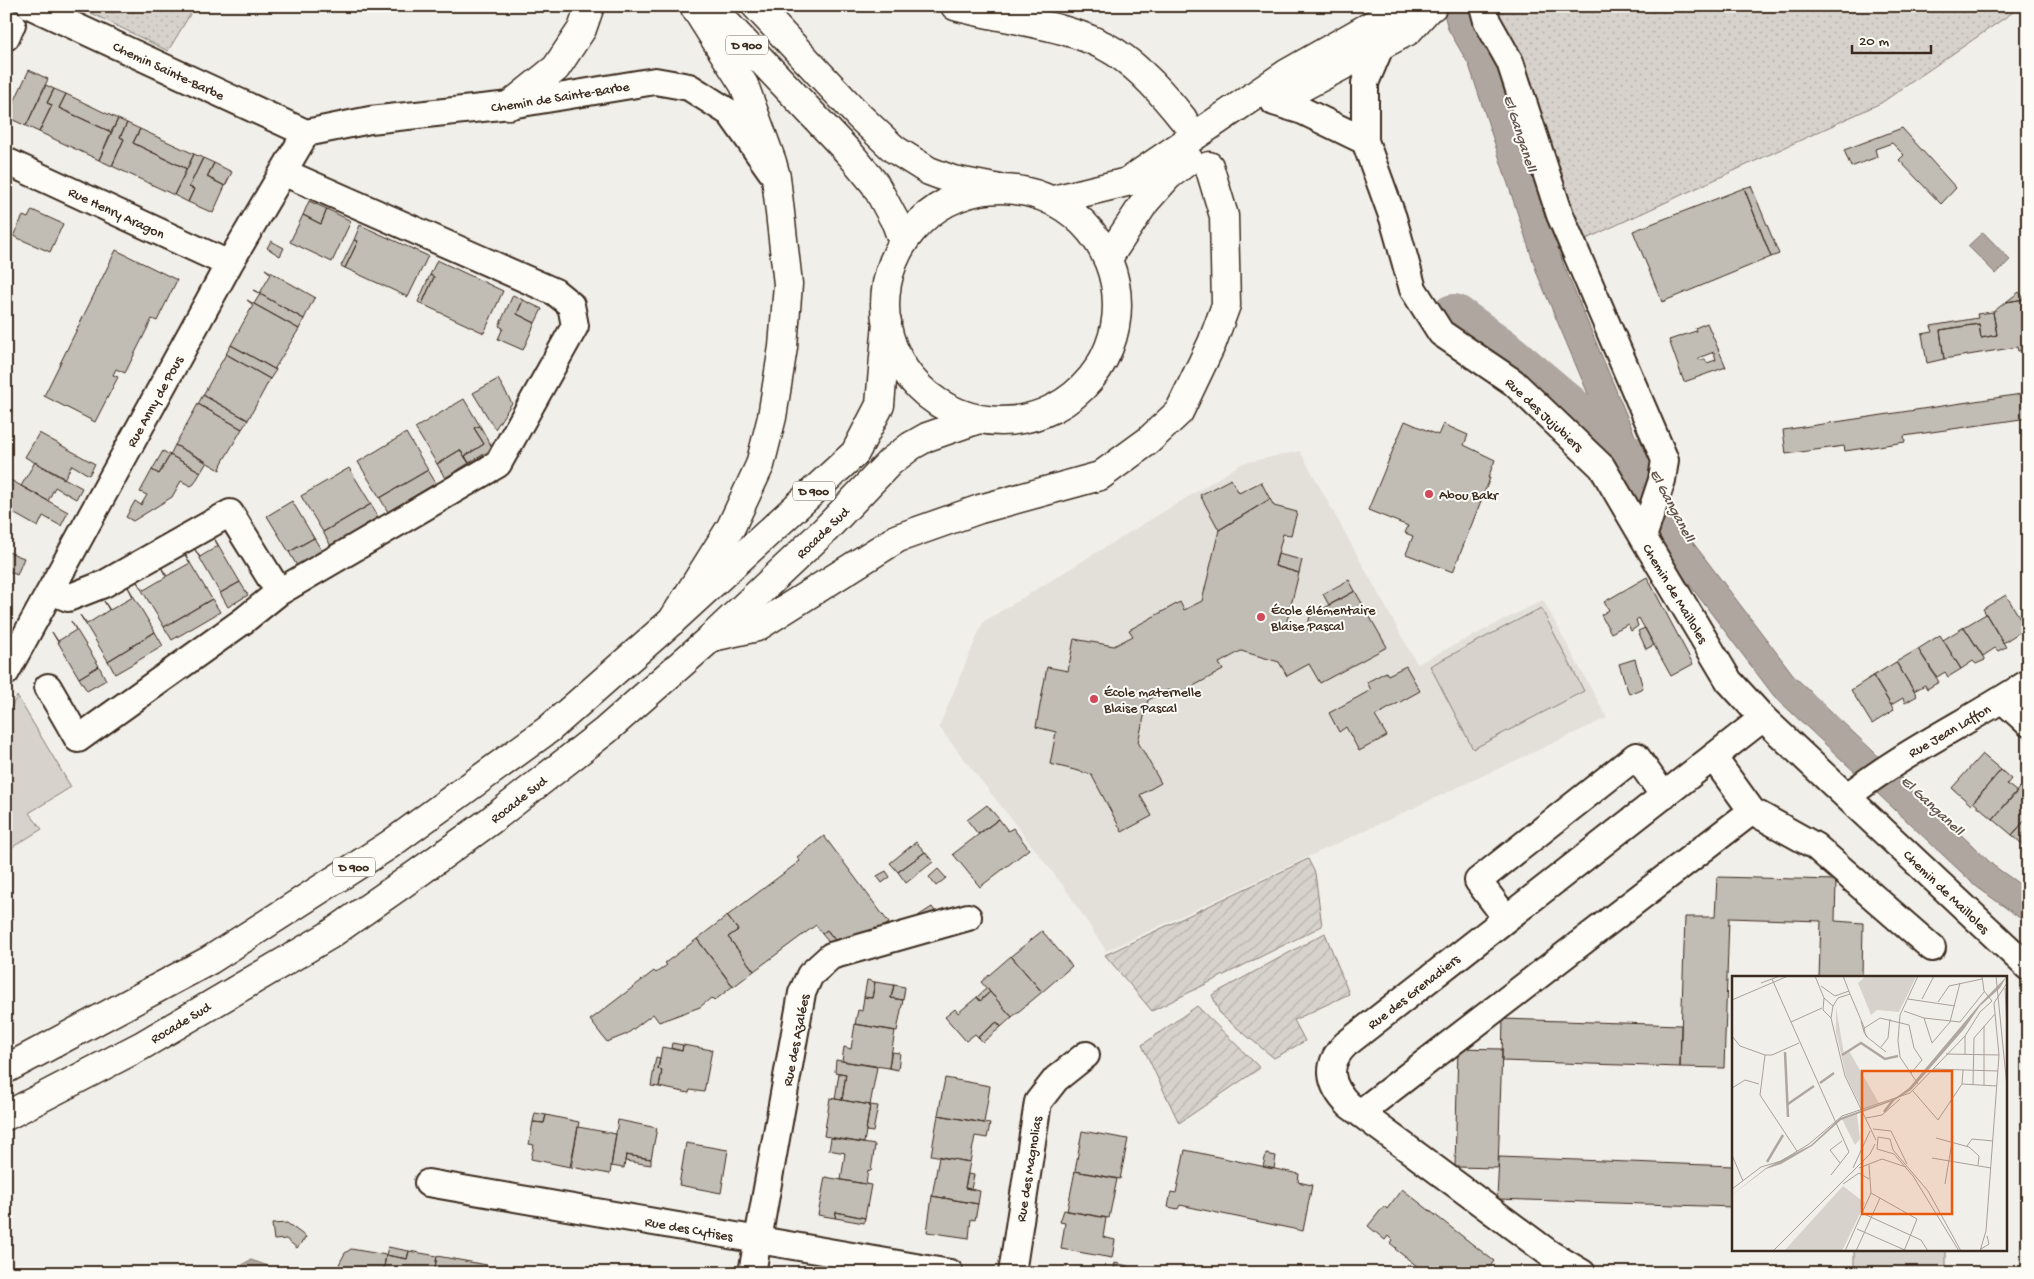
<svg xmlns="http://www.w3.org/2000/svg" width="2034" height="1279" viewBox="0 0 2034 1279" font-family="'Gochi Hand',sans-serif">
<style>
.built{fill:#e3e0da}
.grass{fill:url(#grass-dots);stroke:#897e75}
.park{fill:#d7d2cc;stroke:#897e75}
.garden{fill:url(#garden-furrows);stroke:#897e75}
.water{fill:#aea69f;stroke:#80746b}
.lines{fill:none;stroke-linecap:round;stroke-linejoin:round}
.river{stroke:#aea69f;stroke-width:48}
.building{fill:#c1bcb4;stroke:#3b2a1e;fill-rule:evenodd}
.minor-casing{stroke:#3b2a1e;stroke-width:30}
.major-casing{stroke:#3b2a1e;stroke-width:31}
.highway-casing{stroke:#3b2a1e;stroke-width:31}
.minor{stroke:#fdfcf7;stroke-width:26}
.major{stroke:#fdfcf7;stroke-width:28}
.highway{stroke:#fdfcf7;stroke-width:28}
.poi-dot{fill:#d1495b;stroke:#fdfcf7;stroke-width:2}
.labels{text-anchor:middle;stroke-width:4;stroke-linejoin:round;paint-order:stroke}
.shield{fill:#fdfcf7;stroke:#75695f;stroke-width:1}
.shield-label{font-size:12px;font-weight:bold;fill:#3b2a1e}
.street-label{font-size:14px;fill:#3b2a1e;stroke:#fdfcf7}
.poi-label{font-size:14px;fill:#3b2a1e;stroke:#fdfcf7;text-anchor:start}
.water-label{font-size:15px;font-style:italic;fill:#63554b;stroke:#fdfcf7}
.inset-river{fill:none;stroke:#aea69f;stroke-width:2.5}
.inset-road{fill:none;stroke:#a8a098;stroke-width:1}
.view{fill:#e8590c;fill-opacity:0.15;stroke:#e8590c;stroke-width:2.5}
.inset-edge{fill:none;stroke:#3b2a1e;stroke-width:2.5}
</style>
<defs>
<pattern id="grass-dots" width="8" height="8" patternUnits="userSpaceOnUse" patternTransform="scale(1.25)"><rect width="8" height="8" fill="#d7d2cc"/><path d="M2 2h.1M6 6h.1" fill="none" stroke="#b9b4af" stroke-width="1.8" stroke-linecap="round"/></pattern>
<pattern id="garden-furrows" width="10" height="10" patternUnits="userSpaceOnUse" patternTransform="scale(1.25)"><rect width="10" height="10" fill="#d7d2cc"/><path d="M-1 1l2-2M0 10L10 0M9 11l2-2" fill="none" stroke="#b9b4af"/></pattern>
</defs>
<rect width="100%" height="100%" fill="#f1efea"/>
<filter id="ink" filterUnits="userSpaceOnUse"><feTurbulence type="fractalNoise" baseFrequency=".02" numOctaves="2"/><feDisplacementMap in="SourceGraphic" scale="10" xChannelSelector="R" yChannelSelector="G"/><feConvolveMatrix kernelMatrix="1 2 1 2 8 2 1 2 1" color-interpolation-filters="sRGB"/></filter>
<g filter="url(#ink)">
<path class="built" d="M1300,451l117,213 126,-64 64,118 -501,233 -41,-63 -126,-161 44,-105 260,-159z"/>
<path class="grass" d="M77,6h118l-27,45z
M1493,6h529l-141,97 -297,137 -38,-105z"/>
<path class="park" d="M1541,608l43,83 -111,58 -43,-83z
M17,696l54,91 -42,26 13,16 -36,22v-134z
M1854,1250h92v23h-92z"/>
<path class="garden" d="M1308,859l7,14 7,53 -170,85 -47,-56z
M1325,933l24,61 -55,26 11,21 -31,17 -54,-44 -8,-19z
M1197,1006l63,62 -81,55 -37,-78z"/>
<path class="water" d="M1442,6h28l4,13 21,36 69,211 80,191 44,79 107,141 199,189 34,24v34l-51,-37 -203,-191 -110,-145 -44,-82 -82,-193 -69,-211 -21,-36z
M1983,232l27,28 -14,14 -28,-28z
M251,1260l23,8 2,-1 4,2 2,4h-42c0,-8 4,-10 11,-13z"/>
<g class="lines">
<path class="river" d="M1454,318l46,33 76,64 39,38 20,8"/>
</g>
<path class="building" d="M29,70l19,9 -22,47 -19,-9z
M46,85l8,4 -7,14 5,2 -13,27 -13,-6z
M54,89l12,5 -7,14 52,24 -12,28 -60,-28 13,-27 -5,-2z
M66,94l52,25 -7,13 -52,-24z
M118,119l9,4 -7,14 4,2 -12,27 -13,-6z
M127,123l13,6 -7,14 54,26 -13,26 -62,-29 12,-27 -4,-2z
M1902,128l54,60 -15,16 -42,-44 5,-5 -12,-12 -17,6 2,8 -26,10 -7,-17z
M140,129l54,25 -7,15 -54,-26z
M194,154l9,4 -14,29 5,2 -6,13 -14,-7z
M203,158l11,5 -7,14 18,9 -12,27 -25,-11 6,-13 -5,-2z
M214,163l18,9 -7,14 -18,-9z
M1751,186l28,68 -8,3 -27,-69z
M1744,188l27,69 -109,45 -29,-71z
M309,201l18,8 -6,15 -18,-9z
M327,209l24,12 -19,41 -42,-20 13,-27 18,9z
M32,210l31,14 -13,28 -37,-16 10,-20 5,2z
M360,225l68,31 -20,41 -63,-29 13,-27 -4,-1z
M354,240l4,1 -13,27 -4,-2z
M271,241l13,7 -4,8 -13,-8z
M116,250l61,30 -20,41 -5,-2 -27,54 -9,-4 -3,6 5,2 -23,45 -51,-26z
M437,260l66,31 -19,42 -62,-29 12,-27 -4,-2z
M265,269l51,29h-2l-10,21 -51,-29 7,3 11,-19z
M430,275l4,2 -12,27 -4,-2z
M2019,292l6,7 -19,3z
M260,294l44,25 -5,10 -45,-25z
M513,295l10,5 -6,14 18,9 -12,27 -25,-11 5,-11 -4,-2z
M2025,299l3,4v46l-10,2 -1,-4 -73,12 -4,-29 39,-6 2,14 16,-3 -4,-23 13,-10z
M247,300l52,29 -24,39 1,2 -45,-25 22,-40z
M523,300l19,9 -7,14 -18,-9z
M1993,312l4,23 -16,3 -2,-14 -39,6 4,29 -17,4 -5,-29 11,-2 -2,-6 47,-8 -1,-4z
M1707,323l19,44 -42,15 -15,-42 27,-9 -1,-3zM1714,352l2,8 -9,3 -2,-4 -6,1 -1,-2z
M231,345l45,25 -6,9 -44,-25z
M226,354l44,25 -22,41 -45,-25z
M498,379l14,24 -17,26 -22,-36z
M2028,393v25l-124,18 1,6 -60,9 -1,-5 -58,8 -3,-24z
M203,395l45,25 -6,9 -44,-25z
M464,399l16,27 -6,2 10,16 -19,12 4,7 -9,-13 -23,14 -22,-36z
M198,404l44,25 -20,34 -2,7 -45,-25z
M1405,421l33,14 5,-11 25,11 -4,10 31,15 -7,18h2l-37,94 -47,-18 7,-18 -8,-3 3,-7 -40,-16z
M480,426l13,23 -24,14 -4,-7 19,-12 -10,-16z
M39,433l56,31 -6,11 -17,-10 -8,14 -39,-22z
M406,433l22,37 -48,28 -22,-36z
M175,445l32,17 -6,10 -31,-17z
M460,450l9,13 -24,15 -8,-14z
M163,451l7,4 -11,19 -7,-4z
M170,455l31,17 -7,12 -3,2 -10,-5 -9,16 -39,24 -7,-4 9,-16 6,4 6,-10 -7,-3 12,-22 7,4z
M35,462l47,26 -6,11 -21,-12 -7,14 -27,-15z
M349,468l22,36 -48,28 -22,-36z
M428,470l8,13 -48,29 -8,-14z
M7,478l61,34 -7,14 -18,-10 -5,11 -32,-18z
M1231,479l8,14 22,-11 9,17 -51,31 -19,-35z
M1270,499l4,7 23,6 -6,23 -8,-1 -8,32 24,7 -13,52 21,5 3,-14 45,-25 32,56 -67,36 -11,-19 -22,12 -8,-14 -38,-11 -22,12 4,7 -50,27 -5,-7 -20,10 -10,42 23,41 -21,12 12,21 -30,16 -31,-58 -41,-10 6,-32 -20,-5 11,-60 21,4 6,-32 40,7 19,-10 -4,-6 51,-28 4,8 18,-9 17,-71z
M292,501l22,37 -25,14 -22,-36z
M371,504l7,13 -47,29 -8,-14z
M213,536l27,46 -20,11 -26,-45 6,9 18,-11z
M314,538l8,13 -25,15 -8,-14z
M6,551l18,7 -7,17 -11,-5z
M184,553l28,46 -48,28 -27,-45 7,8 22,-13 -5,-10 6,9 23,-13z
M1278,554l24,6 -3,13 -24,-7z
M1647,577l46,87 -22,12 -32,-58 -3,2 2,6 -7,5 -3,-7 -17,9 -10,-18 8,-5 -5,-8z
M1349,580l6,11 -26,14 -6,-11z
M240,582l8,13 -20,12 -8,-14z
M128,587l27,45 -47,29 -28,-46 7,9 22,-14 -5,-9 6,9 23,-13z
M2006,595l20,33 -23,15 -20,-34z
M212,599l8,13 -48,28 -8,-13z
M1986,614l20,33 -8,4 -3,-3 -12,8 -19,-29z
M71,621l28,45 -20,12 -27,-46 6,9 18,-11z
M1964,627l21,33 -9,4 -3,-3 -12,8 -18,-29z
M1645,628l9,17 -8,4 -8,-18z
M155,632l8,14 -48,28 -7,-13z
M1940,635l21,34 -13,8 -3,-5 -8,5 -19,-28z
M1918,649l21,33 -12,7 -2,-4 -11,6 -18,-29z
M1635,659l8,29 -14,6 -10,-30z
M1896,662l21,34 -12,7 -2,-5 -12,7 -18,-29z
M99,666l7,14 -19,11 -8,-13z
M1406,666l14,25 -45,25 12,20 -28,15 -13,-24 -7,5 -10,-19 42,-23 -4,-8 19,-10 2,3z
M1873,676l21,34 -22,14 -21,-34z
M1982,754l19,16 -30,35 -19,-17z
M2001,770l10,9 -4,5 10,8 -24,27 -20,-17z
M2020,787l8,7v23l-16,18 -19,-16z
M987,805l12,14 -21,15 -11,-14z
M2028,817v32l-16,-14z
M999,819l9,12 5,-3 16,21 -49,38 -27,-33z
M824,836l65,87 -7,5 -44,16 -11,-14 -5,4 -6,-9 -62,46 -26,-34 10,-7 -11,-14 73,-55 -3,-4z
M916,842l9,10 -27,20 -8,-9z
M925,852l8,10 -27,21 -8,-11z
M938,869l8,9 -10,8 -7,-9z
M886,871l4,6 -8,6 -5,-7z
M1717,877l119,3 -1,41 28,2 -1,55h-43l2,-57 -92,-3 -5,150 -44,-1 5,-150h30z
M932,907l5,7 -15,9 -4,-7z
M727,916l11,14 -10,7 26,34 -21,16 -36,-48z
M827,930l11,14 -6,2 -10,-12z
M1042,931l30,35 -30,26 -31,-36z
M697,939l36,47 -19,15 -3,-3 -11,9 -41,15 -6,-8 -26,20 -20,8 -17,-22 64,-49 2,2 11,-8 -2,-2z
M1011,956l31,36 -30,25 -31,-35z
M867,980l8,2 -3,16 -8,-1z
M875,982l19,3 -3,13 12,2 -6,31 -42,-7 3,-14 4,1 2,-14 8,1z
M894,985l11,2 -2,13 -12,-2z
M987,988l3,4 -10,9 -3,-4z
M990,992l22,25 -11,10 -4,-5 -19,15 -3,-3 -9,7 -21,-24 10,-8 3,4 19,-16 3,4z
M1503,1019l178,6 -1,42 -178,-6z
M997,1022l4,5 -18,15 -5,-5z
M855,1024l40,7 -6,37 -47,-7 2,-14 7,2z
M672,1043l11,2 -1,6 -11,-3z
M683,1045l29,5 -8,42 -14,-2 -1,3 -30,-6 3,-17 -4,-1 4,-22 20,4z
M1458,1048l44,1 -4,119 -43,-1z
M891,1052l9,1 -2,17 -9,-2z
M656,1057l4,1 -2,11 4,1 -3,17 -8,-1z
M836,1060l41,7 -7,38 -28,-5 4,-26 -11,-2z
M839,1073l7,1 -4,26 -7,-1z
M945,1078l45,8 -6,37 -46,-8z
M830,1098l40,7 -6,38 -40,-7z
M870,1105l8,1 -5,26 -7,-1z
M535,1113l11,2 -2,8 -11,-1z
M546,1115l33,7 -9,45 -39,-8 3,-14 -5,-1 4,-22 11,1z
M938,1115l52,9 -3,14 -12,-2 -5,26 -39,-7z
M618,1120l39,8 -6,31 -25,-4 -2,13 -13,-2z
M578,1127l38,7 -6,40 -39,-7z
M1082,1131l46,8 -8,40 -45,-8z
M831,1138l44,7 -4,26 -3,-1 -2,14 -25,-4 4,-27 -16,-3z
M686,1143l42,7 -7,43 -42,-8z
M1185,1150l114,24 -1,8 14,3 -9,46 -123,-26 -2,4 -10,-2 3,-15 5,1z
M1266,1154l10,2 -2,13 -11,-2z
M626,1155l25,4v6l-26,-4z
M939,1157l31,5 -5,26 15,3 -2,13 -46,-8z
M1499,1157l234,9v41l-236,-8z
M1075,1171l42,8 -8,39 -42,-7z
M968,1174l6,1 -3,14 -6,-1z
M825,1177l46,8 -6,33 -29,-6 -1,6 -17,-3z
M1402,1189l92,72 -9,12h-59l-31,-24 1,-1 -6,-5 2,-3 -4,-4 -3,4 -17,-14 16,-20 3,3z
M932,1196l46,8 -3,16 -4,-1 -2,19 -42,-6z
M1064,1210l42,8 -3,19 12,3 -3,18 -51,-9 4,-26 -5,-1z
M836,1212l29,6 -1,5 -29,-5z
M287,1223l19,14 -9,11 -11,-9 -12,1 -2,-16z
M388,1247l21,4 -2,8 -21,-4z
M351,1249l35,6 -3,18 -48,-1 10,-19z
M409,1251l28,5 -3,17h-51l3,-18 21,4z
M437,1256l50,9 -1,8h-52z
M1115,1263l13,3 -1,7h-14z"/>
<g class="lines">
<defs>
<path id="minor" d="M31,6l275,127
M1483,6l4,15 23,41 50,153 105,245 -3,20 -19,57 86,144 34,37 265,249
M6,37l6,-13
M1381,45l-16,38v58l28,77 20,71 28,44 72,49 89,85 41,70
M1274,102l29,9 62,30
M306,133l64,-13 140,-15 145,-24 34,6 41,26 41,58
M6,161l223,103
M51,591l17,7 36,-14 126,-71 49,79
M6,672l223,-408 77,-131
M48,687l30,52 165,-118 36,-29 219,-128 77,-138 -4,-21 -16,-13 -272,-120
M2003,700l25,23
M1713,757l39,54
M1848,796c56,-44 120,-74 180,-113
M1506,918l-28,-37 158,-125 28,40
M1360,1113l392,-302 63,35 117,102
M428,1183l522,90
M752,1273l50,-280 8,-18 21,-19 137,-39
M1012,1273l26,-171 18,-23 30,-24
M1582,1273l-32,-19 -201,-149c-20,-20 -24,-41 -3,-61l417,-326"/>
<path id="major" d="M1281,98l127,-67 19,-21
M885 305a116 116 0 1 1 232 0a116 116 0 1 1-232 0Z
M1053,200l74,-18 159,-108 95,-54 52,-14
M1108,258l37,-56 23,-26 21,-16
M6,1069l204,-109 179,-115 160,-116 123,-108 183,-168 25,-48 7,-83
M6,1116l135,-70 187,-110 90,-63 72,-52 115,-90 107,-94 113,-107 65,-68 21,-16 16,-9 52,-18"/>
<path id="highway" d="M710,6l141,149 24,29 21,39 7,19
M756,6l103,110 35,33 35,22 24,9 42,8
M955,6c50,14 116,18 160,46 27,18 48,42 68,67
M510,105l46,-37 26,-39 8,-23
M672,621l59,-94 29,-62 12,-48 11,-70 5,-63 -12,-107 -4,-15 -28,-77 -50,-79
M712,637l45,-10 141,-89 82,-29 120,-33 48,-35 31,-29 33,-69 14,-38 -2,-89 -15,-50"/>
</defs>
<use href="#minor" class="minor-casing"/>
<use href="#major" class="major-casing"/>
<use href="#highway" class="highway-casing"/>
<use href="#minor" class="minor"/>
<use href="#major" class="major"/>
<use href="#highway" class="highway"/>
</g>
</g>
<g class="poi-dot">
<circle cx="1429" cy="494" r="5"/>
<circle cx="1261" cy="617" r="5"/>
<circle cx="1094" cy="699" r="5"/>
</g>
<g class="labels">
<g class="shield">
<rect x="726" y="35.5" width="42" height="19" rx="4"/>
<rect x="793" y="481.5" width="42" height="19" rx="4"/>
<rect x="333" y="857.5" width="42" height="19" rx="4"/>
</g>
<g class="shield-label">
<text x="747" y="49">D 900</text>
<text x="814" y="495">D 900</text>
<text x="354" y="871">D 900</text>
</g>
<g class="street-label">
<text transform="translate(169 70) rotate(25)" y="5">Chemin Sainte-Barbe</text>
<text transform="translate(560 96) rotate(-9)" y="5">Chemin de Sainte-Barbe</text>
<text transform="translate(117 212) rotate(25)" y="5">Rue Henry Aragon</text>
<text transform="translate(154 401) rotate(-61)" y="5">Rue Anny de Pous</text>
<text transform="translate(1545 414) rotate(43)" y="5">Rue des Jujubiers</text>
<text transform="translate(822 532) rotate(-44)" y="5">Rocade Sud</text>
<text transform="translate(1676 593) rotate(59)" y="5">Chemin de Mailloles</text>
<text transform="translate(1949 730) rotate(-30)" y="5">Rue Jean Laffon</text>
<text transform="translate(518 799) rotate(-38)" y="5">Rocade Sud</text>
<text transform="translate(1947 891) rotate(44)" y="5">Chemin de Mailloles</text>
<text transform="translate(1413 991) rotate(-38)" y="5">Rue des Grenadiers</text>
<text transform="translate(180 1022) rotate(-31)" y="5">Rocade Sud</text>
<text transform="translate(795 1040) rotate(-79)" y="5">Rue des Azalées</text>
<text transform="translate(1028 1169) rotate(-81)" y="5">Rue des Magnolias</text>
<text transform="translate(689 1228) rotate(10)" y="5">Rue des Cytises</text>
</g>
<g class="poi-label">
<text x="1439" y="499">Abou Bakr</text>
<text x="1271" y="614">École élémentaire<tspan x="1271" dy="16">Blaise Pascal</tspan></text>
<text x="1104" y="696">École maternelle<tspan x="1104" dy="16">Blaise Pascal</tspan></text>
</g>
<g class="water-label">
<text transform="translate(1521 133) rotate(72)" y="5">El Ganganell</text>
<text transform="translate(1673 505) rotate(62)" y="5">El Ganganell</text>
<text transform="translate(1933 805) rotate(43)" y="5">El Ganganell</text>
</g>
</g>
<g transform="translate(1732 976)">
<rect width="275" height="275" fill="#f1efea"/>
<path d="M104,31l8,47 5,-3 30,52 -17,6 -16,-33 -10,-44zM125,138l3,25 -5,6 -13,-26zM111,210l22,17 -23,48h-58z" fill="#d7d2cc"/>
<path d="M134,0h50v1l-17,35 -22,-2 -6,5 -13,-32z" fill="#d7d2cc"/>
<path d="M275,0l-7,12 -20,18 -16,23 -53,61 -16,10 -54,20 -29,26 -31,18 -15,5 -34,26 34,-27 45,-23 29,-27 54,-19 15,-11 70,-83z" fill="#aea69f"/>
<path class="inset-river" d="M53,76l3,65M110,79l19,-12 24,16 13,-3M88,107l14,-10M56,128l26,-18M152,136l10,-13M35,186l16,-27"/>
<path class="inset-road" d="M83,0l9,22 -1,12 8,8M186,0l-18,39 -2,26 2,16 18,27M250,0l2,15 8,10M264,0l11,111M40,3l19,43 31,-14M29,7l19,-7M89,10l14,10 14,-5M273,12l2,40M118,18l14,33 1,6 2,4 -3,-5 -3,-11M92,22l9,8 -2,12 14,58 31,64M176,23l47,7M190,23l12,-23M0,24l56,-24M206,26l11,-16 33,-7M101,30l5,-8 12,-4 -7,-18M172,35l20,7 36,4 24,-30M192,42l8,25 18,-21 10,-39M59,46l58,130 -18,23M131,53l17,-11 29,7 5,23 8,12 -11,13M0,60l8,10 25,9h7l27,-12M135,61l19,15M149,71l7,-9 2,-19M214,78l53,1M233,78v-18M33,79l-5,40 37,56M201,93l65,2M230,108l35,2M241,109l1,-47 21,-24M252,109v-59M0,112l13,-8 14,4M180,114l26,30 24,-36 1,-14M134,142l16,-3 18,-16M141,153l18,2 16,33M204,162l33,9 10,9 -1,9M235,170l5,-7 21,2M0,179l11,26M200,182l59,10M108,187l-10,-13 12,-9M137,189l2,28M121,192l17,-37M127,192l23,-9 24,8M111,208l16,-11 10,6M213,208l8,-48M0,213l29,-22 20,-6 28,-17 33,-28 68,-23 55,-57 15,-24 12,-11M139,217l46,26 -13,32M132,238l57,26 7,11M125,253l50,22M249,273l8,-5 -2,-8M41,275l97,-97 5,-10M113,275l26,-58M124,275l24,-53M227,275l-46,-75 -19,-22 -17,-5 1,-12 12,2 3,11 35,41 33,60M248,275l6,-20 13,-176 -5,-52 13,-20"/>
<path class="view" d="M130,95h90v143h-90z"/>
<rect width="275" height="275" class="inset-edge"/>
</g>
<rect width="2034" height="1279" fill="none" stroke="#fdfcf7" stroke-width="25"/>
<rect x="12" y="12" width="2009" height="1254" fill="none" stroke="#3b2a1e" stroke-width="2" filter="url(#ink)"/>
<path d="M1852 45v8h79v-8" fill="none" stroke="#3b2a1e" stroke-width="2.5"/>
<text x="1859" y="45" font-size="15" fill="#3b2a1e" stroke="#fdfcf7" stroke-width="4" paint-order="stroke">20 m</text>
</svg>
